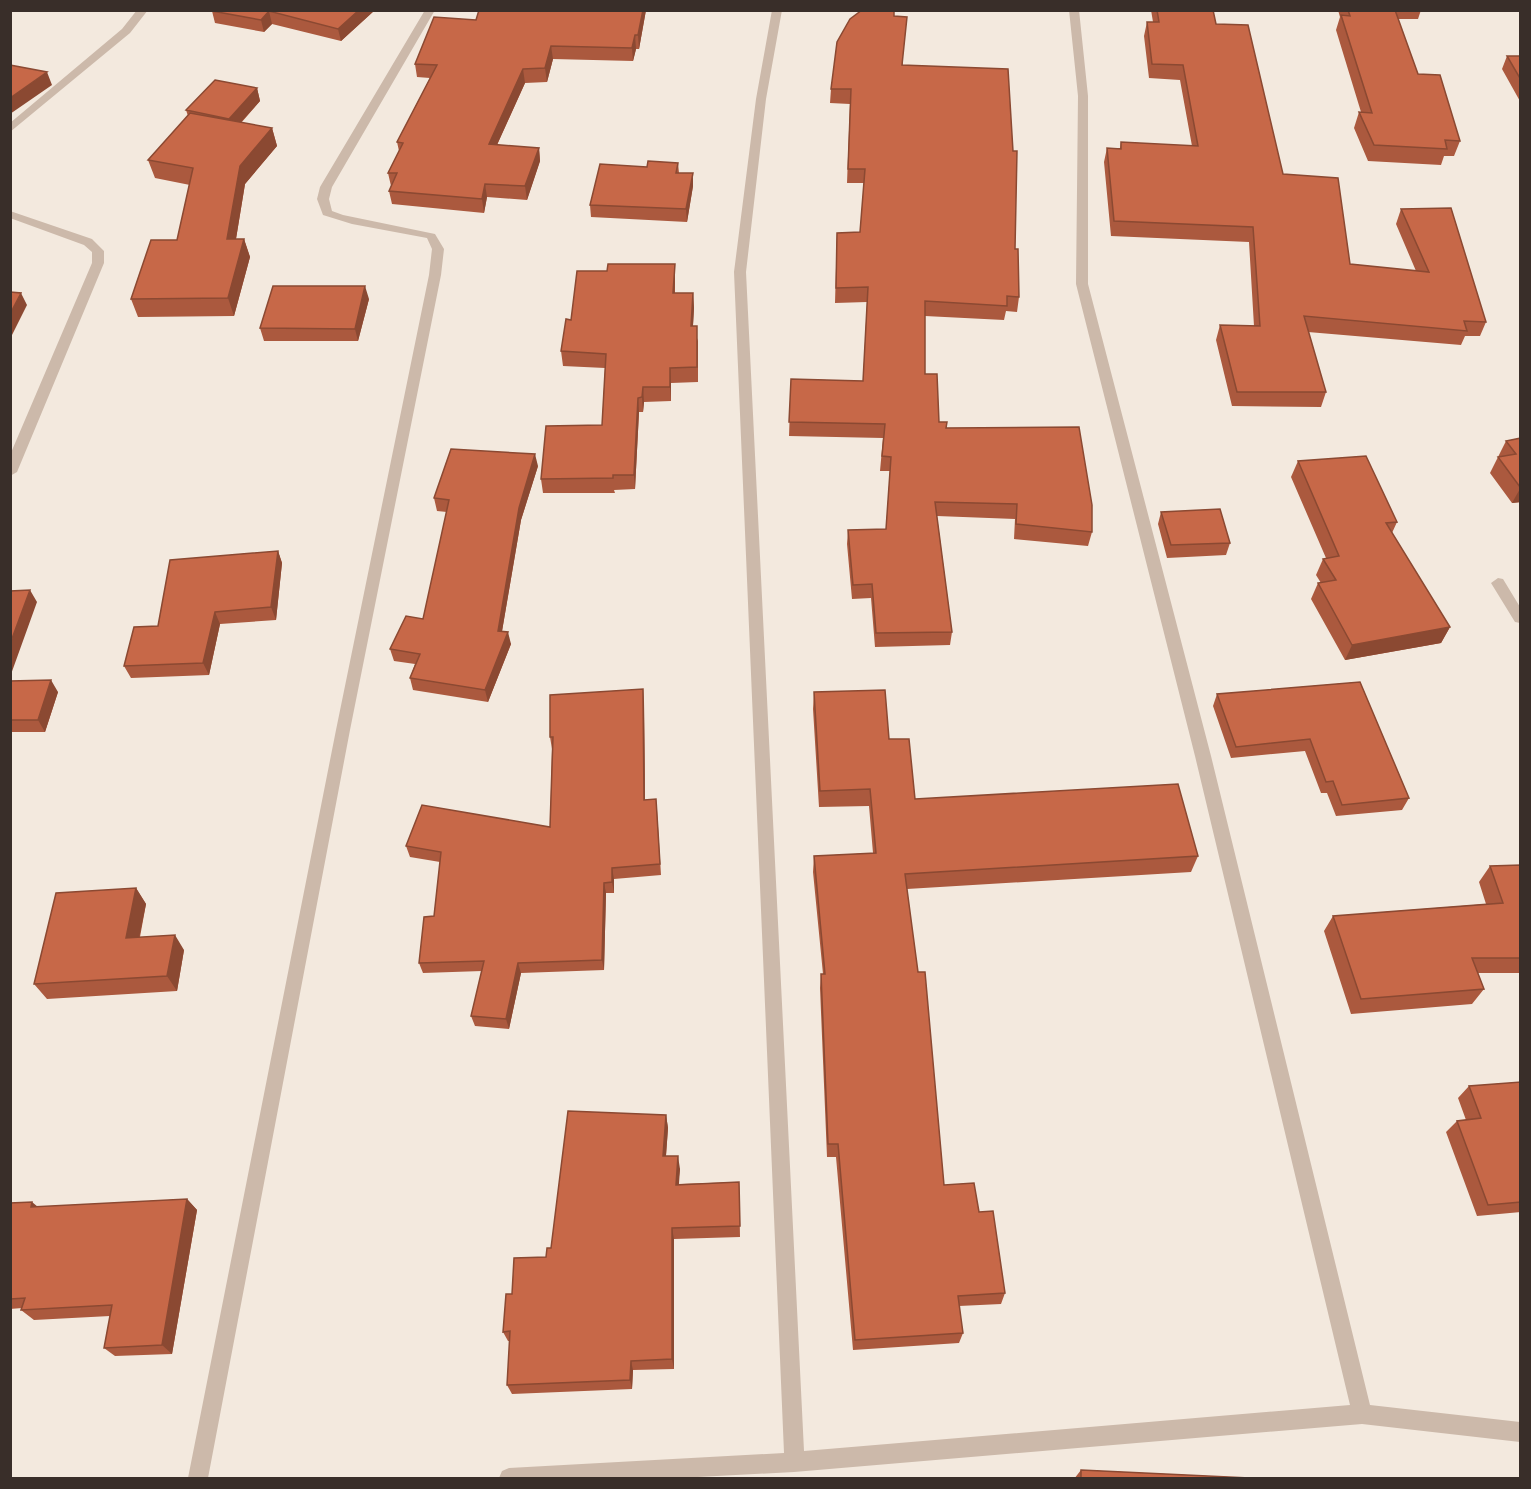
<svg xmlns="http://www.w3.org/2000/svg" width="1531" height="1489" viewBox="0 0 1531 1489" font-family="Raleway,sans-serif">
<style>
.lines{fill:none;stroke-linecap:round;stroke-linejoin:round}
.street{fill:#ccb9aa;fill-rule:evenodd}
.wall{fill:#ab593e}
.shaded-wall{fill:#8b4932}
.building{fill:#c76848;stroke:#8b4932;stroke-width:1.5}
</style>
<rect width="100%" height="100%" fill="#f3e9de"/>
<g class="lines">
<path class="street" d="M137,10h11l-18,23 -120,99v-9l112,-94z
M425,10h10l-103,177 -3,12 3,12 11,4 92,19 9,15 -3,26 -91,455 -142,748h-20l148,-748 93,-455 3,-26 -5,-11 -75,-14 -29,-9 -6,-16 3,-12z
M772,10h10l-16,89 -20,173 58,1179 546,-46 -155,-649 -119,-472 2,-188 -9,-86h10l9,86v188l123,472 159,649 150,17v20l-158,-18 -568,48 -115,6h-180l3,-7 7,-3 275,-15 -50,-1181 22,-173z
M10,211l82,28 12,12v12l-87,209 -7,4v-21l82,-192v-11l-8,-7 -74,-27z
M1498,578l5,1 17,28v16l-5,-1 -24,-39z"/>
</g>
<path class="wall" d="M375,10l-34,31 -69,-17 -8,8 -49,-9 -3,-12z
M479,10h167l-7,39h-3l-3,12 -80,-2 -6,23 -22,1 -28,62 42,3 1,13 -13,39 -40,-3 -3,16 -92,-9 -3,-13 2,-5 -3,-13 11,-22 -2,-9 33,-64 -13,-1 -2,-13 61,-44z
M1151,10h62l3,14 67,150 67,90 66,7 -20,-47 5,-15 85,113 -6,14h-15l-4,9 -153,-13 18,60 -5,15 -89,-1 -16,-66 4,-15 34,1 -5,-84 -138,-6 -7,-74 3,-14h13l1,-6 71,4 -12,-66 -31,-2 -5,-42 3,-14h6z
M1338,10h83l-3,9h-20l20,55 42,67 -6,15h-10l-3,9 -73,-4 -14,-33 5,-16h2l-25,-82 4,-13z
M894,16l9,49 112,184 4,48 -2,15 -11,-1 -2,9 -79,-4v58l14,48 153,110 -4,14 -74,-7 1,-20 -78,-3 15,116 -2,13 -75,2 -4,-49 -19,1 -5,-55 1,-14 38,-1 4,-58h-10l3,-33 -94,-2 2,-57 72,2 4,-79 -32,1 2,-70 23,-1 4,-49h-17l3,-79 -20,-1 1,-14z
M1507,56h14v47l-19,-34z
M257,88l3,13 -19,22 31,5 5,18 -32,38 -9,55h8l6,18 -16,59 -96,1 -7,-18 46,-59 13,-55 -35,-7 -7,-18 40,-44 -2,-6z
M678,163l1,10 14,13 -6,36 -96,-5 -1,-12 57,-38z
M675,264v29h18l1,15 -1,18 5,15v41l-27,1v18l-27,1 -1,10h-4l-4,77 -21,1 1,3h-72l-2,-14 61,-54 3,-57 -42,-2 -2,-15 10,-31 36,-49z
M369,299l-11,42h-94l-4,-13z
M1521,438v64l-9,1 -22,-30 16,-32z
M1298,461l99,61 -5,11 58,94 -9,16 -96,17 -34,-61 7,-16h3l-5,-8 7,-16 3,-1 -35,-81z
M538,466l-17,54 -19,111 9,13 -23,58 -75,-12 -3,-12 5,-14 -21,-3 -4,-12 33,-30 24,-107 -10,-1 -3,-13z
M1161,512l69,31 -4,12 -59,3 -9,-34z
M278,551l4,12 -6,57 -56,4 -11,51 -78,3 -7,-12 34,-40z
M10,681l48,11 -13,40h-35z
M1360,682l49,116 -7,12 -66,6 -9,-23h-6l-16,-42 -74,7 -18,-52 4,-12z
M814,692l75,47 26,60 283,57 -7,16 -284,17 37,296 35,27 26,81 -4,11 -42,2 4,27 -4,10 -106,7 -17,-193h-9l-7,-169 1,-14h2l-10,-102 1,-16 59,-3 -4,-47 -50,1 -6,-98z
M644,701l1,99 12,10 4,65 -47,4v14h-8l-2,77 -83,3 -12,56 -34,-3 -4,-10 11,-45 -59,2 -4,-10 15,-47 6,-54 -30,-5 -4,-11 144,-19 2,-78 -2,-12z
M1521,865v108h-43l6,16 -12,15 -121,10 -27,-83 9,-15 153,-12 -7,-22 11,-16z
M136,888l10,16 -6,33 44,13 -7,41 -130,8 -13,-15z
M1521,1082v130l-44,4 -31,-84 11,-11 9,-1 -8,-22 11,-12z
M666,1115l2,13 -2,28 14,13 -2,15 61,-2 1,55 -66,2v130l-41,1 -1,19 -120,5 -5,-9 3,-44h-2l-5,-9 9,-38 34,-37 5,-9z
M187,1199l10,11 -25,144 -57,2 -11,-8 6,-32 -76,4 -13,-10 1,-2 -12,1v-106l28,4z
M1081,1470l190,9h-197z"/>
<path class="shaded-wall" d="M359,10h16l-34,31 -3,-12z
M643,10h3l-7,39 -1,-14z
M269,11l3,13 -8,8 -3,-12z
M635,35l1,14 -3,12 -1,-13z
M551,46l2,13 -6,23 -2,-14z
M523,69l2,14 -34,75 -2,-14z
M47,72l5,13 -42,29v-16z
M257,88l3,13 -28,31 -3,-13z
M272,128l5,18 -32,38 -12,73 -6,-18 13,-73z
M539,148l1,13 -13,39 -2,-14z
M693,173v13l-6,36 -1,-13z
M485,184l2,13 -3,16 -2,-14z
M244,239l6,18 -16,59 -6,-18z
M675,264v15l-1,29 -1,-15z
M365,286l4,13 -11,42 -3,-12z
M21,293l6,12 -17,34v-25z
M693,293l1,15 -2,33 -1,-15z
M670,368l1,15v18l-1,-14z
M643,387l1,15 -1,10 -1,-15z
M638,398l1,14 -4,77 -1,-14z
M535,454l3,12 -17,54 -21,123 -2,-12 21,-123z
M1521,487v15l-9,1z
M278,551l4,12 -6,57 -5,-13z
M30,590l7,12 -27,75v-33z
M215,612l5,12 -11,51 -6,-12z
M1450,627l-9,16 -96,17 7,-15z
M508,632l3,12 -23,58 -3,-12z
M51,680l7,12 -13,40 -7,-12z
M643,689l1,12 1,110 -1,-11z
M612,868l2,11v14l-2,-11z
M604,883l2,10 -2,77 -2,-10z
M136,888l10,16 -10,49 -10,-15z
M175,935l9,15 -7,41 -10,-15z
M518,963l3,10 -12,56 -3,-10z
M666,1115l2,13 -3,40 -2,-12z
M678,1156l2,13 -2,28 -2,-12z
M187,1199l10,11 -25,144 -10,-9z
M32,1202l12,10 -13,-5z
M672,1228l2,11v130l-2,-10z
M631,1361l2,9 -1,19 -2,-9z"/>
<path class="building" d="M359,10l-21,19 -69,-18 -8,9 -49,-9z
M479,10h164l-5,25h-3l-3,13 -81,-2 -6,22 -22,1 -34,75 50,4 -14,38 -40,-2 -3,15 -93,-8 8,-18h-9l15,-30 -6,-1 40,-77 -22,-1 19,-47 42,3z
M862,10h32v6l13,1 -5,48 106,4 5,82h4l-2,98h3l1,48 -12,-1v10l-82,-5v73h12l2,48h8l-1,6 133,-1 13,78v27l-76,-8 1,-20 -82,-2 17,130 -76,1 -4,-49 -19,1 -5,-55 38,-1 5,-72 -9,-1 3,-32 -96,-2 2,-43 72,2 5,-94 -32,1 1,-55 23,-1 5,-63h-17l3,-80h-20l6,-47 13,-23z
M1157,10h56l3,14 32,1 35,149 55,4 12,86 79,8 -28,-63 50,-1 35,114 -22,-1 3,10 -163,-15 22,76h-89l-17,-67 40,1 -7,-99 -139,-6 -7,-73 14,1v-7l77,4 -15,-81 -31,-1 -5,-42h12z
M1348,10h47l23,64 22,1 20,66 -15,-1 2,9 -73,-4 -15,-33 13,1 -31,-98 9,1z
M1507,56h14v24z
M10,65l37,7 -37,26z
M215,80l42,8 -28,31 -43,-9z
M190,113l82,15 -32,38 -13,73h17l-16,59 -97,1 20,-59h26l16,-72 -45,-8z
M648,161l30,2 -2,10h17l-7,36 -96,-4 10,-41 47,3z
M608,264h67l-2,29h20l-2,33h6v41l-27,1v19h-27l-1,10 -4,1 -4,77h-21v3l-72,1 5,-53 56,-1 4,-71 -45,-3 5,-32 5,1 6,-49h30z
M273,286h92l-10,43 -95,-1z
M10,292l11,1 -11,21z
M1521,438v49h-1l-22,-30 18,-3 -10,-13z
M451,449l84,5 -16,54 -21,123 10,1 -23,58 -75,-12 10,-24 -30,-5 16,-33 17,3 26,-119 -15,-2z
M1366,456l31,66 -11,1 64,104 -98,18 -34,-62 18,-3 -13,-21 16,-3 -41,-95z
M1220,509l10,34 -59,2 -10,-33z
M278,551l-7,56 -56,5 -12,51 -79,3 10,-39 24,-1 12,-66z
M30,590l-20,54v-53z
M51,680l-13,40h-28v-39z
M1360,682l49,116 -67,7 -9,-24 -7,1 -16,-43 -74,8 -19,-53z
M643,689l1,111 12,-1 4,65 -48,4v14l-8,1 -2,77 -84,3 -12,56 -35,-3 13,-55 -65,2 5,-46 10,-1 7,-64 -35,-6 16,-41 128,22 3,-90h-3v-42z
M885,690l4,49h20l6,60 263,-15 20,72 -293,18 13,98h7l19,213 30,-2 5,29 14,-1 12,82 -47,3 5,37 -108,7 -17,-196h-10l-7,-170h4l-11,-118 62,-3 -6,-64 -50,2 -6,-99z
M1521,865v93h-49l12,31 -123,10 -28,-83 170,-13 -13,-37z
M136,888l-10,50 49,-3 -8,41 -133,8 22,-91z
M1521,1082v120l-33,3 -31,-84 24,-3 -12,-32z
M568,1111l98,4 -3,41h15l-2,29 63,-3 1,44 -68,2v131l-41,2 -1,19 -123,5 3,-54 -7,1 3,-38h6l2,-36 32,-1 1,-9h4z
M187,1199l-25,146 -58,3 8,-43 -91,5 4,-12 -15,1v-96l22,-1 -1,5z
M1081,1470l190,9h-190z"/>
<rect width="1531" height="1489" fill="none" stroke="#392e29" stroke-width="24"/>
</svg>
